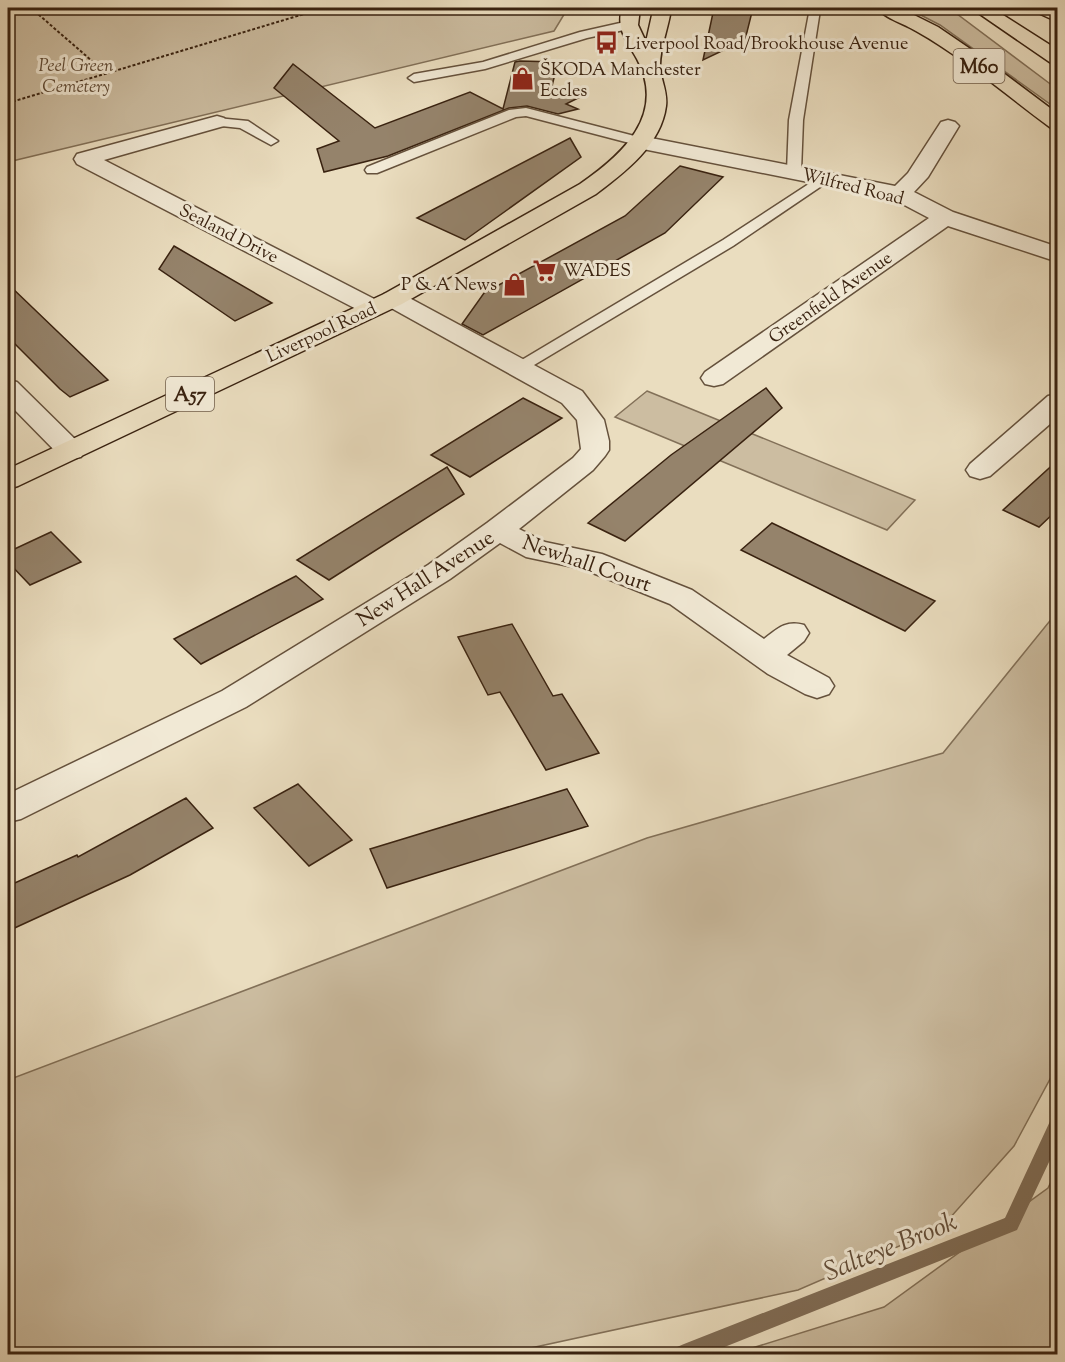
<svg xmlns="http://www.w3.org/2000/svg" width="1065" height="1362" viewBox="0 0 1065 1362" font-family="'Sorts Mill Goudy',serif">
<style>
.green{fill:#ccbda1;stroke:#827058;stroke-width:1.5}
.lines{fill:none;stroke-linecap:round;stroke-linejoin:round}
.stream{fill:#7f6c56;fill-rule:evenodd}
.building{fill:#95836b;stroke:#392210;stroke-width:1.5}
.lane-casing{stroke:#65513c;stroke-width:3}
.street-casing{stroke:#65513c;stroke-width:3}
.highway-casing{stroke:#392210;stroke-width:3}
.path{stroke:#392210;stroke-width:2;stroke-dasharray:3 2;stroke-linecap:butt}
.lane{fill:#f1e9d5;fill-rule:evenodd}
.street{fill:#f1e9d5;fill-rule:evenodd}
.highway{fill:#eaddbf;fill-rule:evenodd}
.labels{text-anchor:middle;stroke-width:6;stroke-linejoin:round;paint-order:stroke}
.far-poi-label{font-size:18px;fill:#392210;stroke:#f1e9d5;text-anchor:start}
.far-park-label{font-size:18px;font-style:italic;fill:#5e4934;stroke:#f1e9d5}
.far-street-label{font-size:18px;fill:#392210;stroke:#f1e9d5}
.shield{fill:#f1e9d5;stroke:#705e4b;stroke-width:1.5}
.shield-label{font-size:20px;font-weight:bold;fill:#392210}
.street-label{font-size:21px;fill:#392210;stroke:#f1e9d5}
.near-water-label{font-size:27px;font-style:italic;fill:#624d39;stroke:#f1e9d5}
</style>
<rect width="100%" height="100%" fill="#eaddbf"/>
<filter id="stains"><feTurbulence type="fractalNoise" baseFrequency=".00333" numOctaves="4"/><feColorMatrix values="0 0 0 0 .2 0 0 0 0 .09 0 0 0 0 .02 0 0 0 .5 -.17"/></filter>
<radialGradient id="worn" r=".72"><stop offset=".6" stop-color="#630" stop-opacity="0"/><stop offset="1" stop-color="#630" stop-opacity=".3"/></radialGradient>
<path class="green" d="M8,8h560l-14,23 -546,131z
M907,8h42l108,81v20l-117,-84z
M647,391l268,109 -28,30 -272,-113z
M1057,612v454l-43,80 -73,82 -143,62 -281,61 -5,3h-504v-274l639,-242 296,-85z
M1057,1169v185h-324l151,-47 164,-119z"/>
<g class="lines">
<path class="stream" d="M1058,1115v28l-41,87 -310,124h-33l3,-7 7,-3 321,-126 47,-101z"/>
</g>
<path class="building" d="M714,8h39l-8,32 -42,20z
M520,61l38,1 -6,24 28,11 -14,7 12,5 -20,5 -31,-8 -18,2 -121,48 -64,16 -7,-23 22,-8 -65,-53 19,-24 82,64 95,-36 33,17 12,-47z
M570,138l11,19 -116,83 -48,-22z
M680,166l43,11 -58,56 -182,102 -21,-11 22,-31 141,-77z
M174,246l98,57 -37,18 -76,-52z
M8,284l100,96 -38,17 -10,-8 -52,-52z
M766,388l16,20 -157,133 -37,-18 83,-68z
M523,398l39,20 -92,59 -39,-22z
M1058,460v49l-19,18 -36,-17z
M447,467l17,27 -135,86 -32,-20z
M772,523l79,38 84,40 -30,30 -164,-81z
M51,532l30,30 -51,23 -22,-23v-10z
M296,576l27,23 -122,65 -27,-25z
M512,624l41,72 9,-2 37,59 -53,17 -46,-78 -12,3 -30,-58z
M298,784l54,56 -43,26 -55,-58z
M567,789l21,37 -201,62 -17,-39z
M186,798l27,30 -83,47 -122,56v-45l69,-31 1,2z"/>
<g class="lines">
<defs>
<path id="lane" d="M810,8h8l2,2 -17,110 -2,51 -7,4 -7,-4 2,-51z
M629,21l6,4 -2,3 -46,10 -102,31 -71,13 -6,-4 6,-4 69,-12 97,-30z
M526,108l120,31 2,3 -7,4 -115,-30 -10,1 -139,56h-10l-2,-3 2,-3 142,-57z
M217,118l31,3 30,20 -7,4 -31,-17 -28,-3 -2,-3z
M824,174l5,1 2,3 -2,3 -96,65 -209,125h-12l-2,-4 213,-127z"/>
<path id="street" d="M217,116l7,2 3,4 -3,4 -120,34 278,143 3,5 -3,5 -9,2 -9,-2 -287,-149 -3,-5 3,-5z
M948,120l7,2 4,4 -31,51 -14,15 39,20 105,35v15l-110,-36 -225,158 -9,2 -9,-2 -4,-6 4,-6 224,-154 -36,-19 -260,-52 -3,-5 3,-5 8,-1 254,50 13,-13 33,-51z
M393,292l9,2 180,97 22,29 5,21v9l-4,6 -12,14 -74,59 26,13 57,12 90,36 72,49c14,-11 22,-19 40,-14l5,8 -5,8 -17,14 42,23 5,8 -5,8 -12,4 -12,-4 -37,-20 -98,-70 -87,-35 -57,-12 -26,-14 -50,36 -204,128 -225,112 -13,3v-28l214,-103 206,-126 59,-42 86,-65 8,-9 -4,-29 -15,-17 -178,-99 -3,-5 3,-5z
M8,380l9,2 64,63 4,6 -4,6 -10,2 -10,-2 -53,-54z
M1058,394v23l-68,59 -10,3 -10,-3 -4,-6 4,-6 78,-68z"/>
<path id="highway" d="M622,8h18l-2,17 8,17 6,-27 4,-7h18l-4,7c-3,16 -10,34 -10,50 0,14 8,26 6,41 -5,39 -41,66 -70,88l-194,110 -384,182 -10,3v-20l376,-175 196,-110c42,-29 87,-69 57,-125 -10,-18 -21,-29 -15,-51z
M877,8h23l38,19 44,30 76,57v16l-7,-2c-45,-33 -87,-70 -135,-97 -11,-7 -32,-13 -39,-23z
M971,8h21l66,42v15l-7,-2z
M1034,8l24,1v13l-22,-10z"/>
</defs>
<use href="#lane" class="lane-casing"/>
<use href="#street" class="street-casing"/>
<use href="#highway" class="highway-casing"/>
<path class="path" d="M31,8l76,66
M8,103l316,-95"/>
<use href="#lane" class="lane"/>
<use href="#street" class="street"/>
<use href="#highway" class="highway"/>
</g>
<defs>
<symbol id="bus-bare" viewBox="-9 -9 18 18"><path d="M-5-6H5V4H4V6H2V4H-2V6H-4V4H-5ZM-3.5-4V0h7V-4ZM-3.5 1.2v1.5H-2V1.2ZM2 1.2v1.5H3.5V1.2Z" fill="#8f2418" stroke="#f1e9d5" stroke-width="2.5" paint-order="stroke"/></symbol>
<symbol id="shop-bare" viewBox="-9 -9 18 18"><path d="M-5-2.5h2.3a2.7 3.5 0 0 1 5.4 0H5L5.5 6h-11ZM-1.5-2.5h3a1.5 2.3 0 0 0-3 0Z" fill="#8f2418" stroke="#f1e9d5" stroke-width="2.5" paint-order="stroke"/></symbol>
<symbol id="supermarket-bare" viewBox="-9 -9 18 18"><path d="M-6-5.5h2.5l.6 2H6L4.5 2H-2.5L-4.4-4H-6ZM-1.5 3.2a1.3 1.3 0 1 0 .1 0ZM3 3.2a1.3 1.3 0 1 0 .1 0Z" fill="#8f2418" stroke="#f1e9d5" stroke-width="2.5" paint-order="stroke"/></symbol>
</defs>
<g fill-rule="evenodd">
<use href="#bus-bare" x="590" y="26" width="33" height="33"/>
<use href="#shop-bare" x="506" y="62" width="33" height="33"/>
<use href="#supermarket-bare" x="528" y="254" width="33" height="33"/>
<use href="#shop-bare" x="498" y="268" width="33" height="33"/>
</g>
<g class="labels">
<g class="far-poi-label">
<text x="625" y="49">Liverpool Road/Brookhouse Avenue</text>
<text x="540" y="75">ŠKODA Manchester<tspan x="540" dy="21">Eccles</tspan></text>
<text x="563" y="276">WADES</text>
<text x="497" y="290" text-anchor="end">P &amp; A News</text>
</g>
<g class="far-park-label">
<text x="76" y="71">Peel Green<tspan x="76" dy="21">Cemetery</tspan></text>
</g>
<g class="far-street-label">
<text transform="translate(853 186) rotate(14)" y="6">Wilfred Road</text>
<text transform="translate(229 233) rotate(27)" y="6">Sealand Drive</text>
<text transform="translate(830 297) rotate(-35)" y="6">Greenfield Avenue</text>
<text transform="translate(321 332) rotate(-25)" y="6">Liverpool Road</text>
</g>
<g class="shield">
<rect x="953.5" y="49" width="51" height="34" rx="4.5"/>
<rect x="166" y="377" width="48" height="34" rx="4.5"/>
</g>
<g class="shield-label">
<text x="979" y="73">M60</text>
<text x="190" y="401">A57</text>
</g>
<g class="street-label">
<text transform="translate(587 563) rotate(19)" y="7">Newhall Court</text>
<text transform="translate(425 578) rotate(-33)" y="7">New Hall Avenue</text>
</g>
<g class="near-water-label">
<text transform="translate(890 1246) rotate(-22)" y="9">Salteye Brook</text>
</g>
</g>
<rect width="1065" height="1362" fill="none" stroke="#eaddbf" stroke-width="30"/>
<rect x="9" y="9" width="1047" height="1344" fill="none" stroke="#392210" stroke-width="3"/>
<rect x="15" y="15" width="1035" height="1332" fill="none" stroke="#392210" stroke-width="1.5"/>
<rect width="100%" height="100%" filter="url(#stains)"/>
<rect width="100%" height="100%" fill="url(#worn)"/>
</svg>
